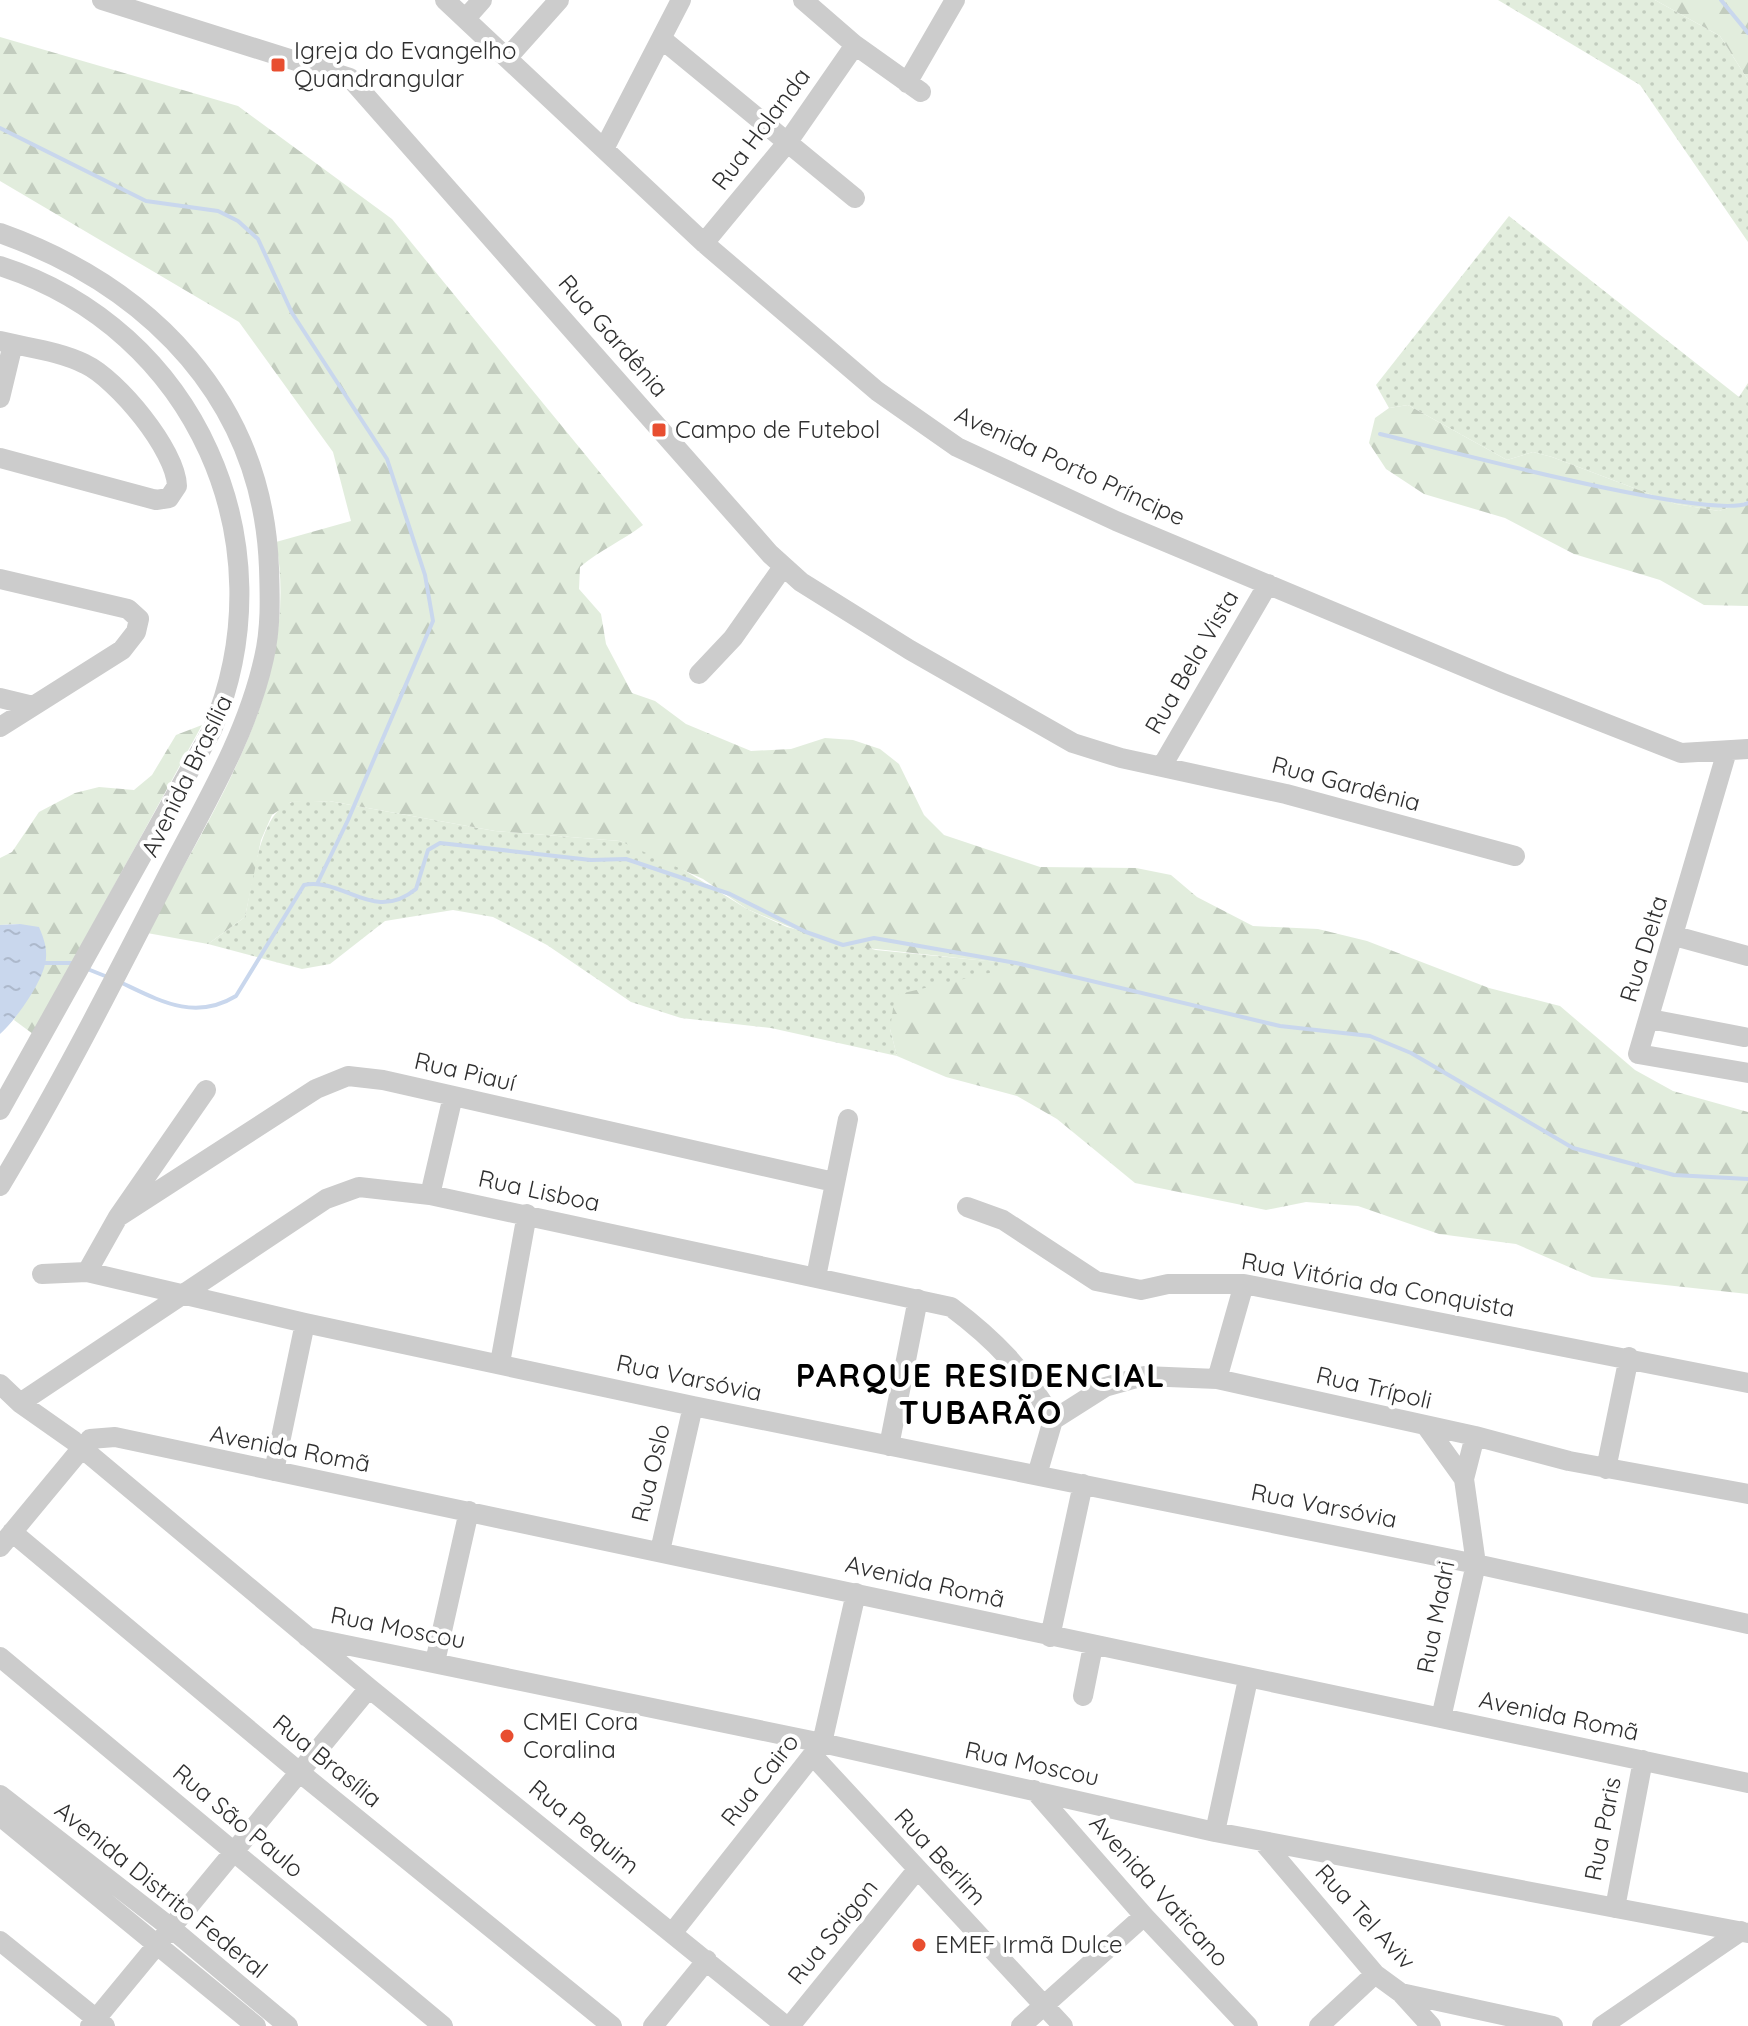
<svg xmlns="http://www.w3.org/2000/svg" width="1748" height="2026" viewBox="0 0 1748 2026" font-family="Quicksand,sans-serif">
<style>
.grass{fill:url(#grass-dots)}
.forest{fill:url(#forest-firs)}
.water{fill:url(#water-ripples)}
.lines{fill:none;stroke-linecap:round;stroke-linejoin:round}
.stream{stroke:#c9d7ed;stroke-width:4}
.minor{stroke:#ccc;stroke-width:20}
.poi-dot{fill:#e84e30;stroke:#fff;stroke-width:3}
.labels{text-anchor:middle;stroke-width:8;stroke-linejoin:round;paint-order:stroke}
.poi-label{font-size:24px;fill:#2f2f2f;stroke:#fff;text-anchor:start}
.street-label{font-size:24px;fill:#2f2f2f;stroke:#fff}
.district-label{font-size:32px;font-weight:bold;letter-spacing:2px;fill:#000;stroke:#fff}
</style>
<defs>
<pattern id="grass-dots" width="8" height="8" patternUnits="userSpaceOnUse" patternTransform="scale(2)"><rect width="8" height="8" fill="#e2eddd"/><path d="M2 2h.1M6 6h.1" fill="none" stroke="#c2ccbe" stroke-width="1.8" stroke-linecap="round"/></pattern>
<pattern id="forest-firs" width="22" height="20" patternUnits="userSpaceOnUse" patternTransform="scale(2)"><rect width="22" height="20" fill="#e2eddd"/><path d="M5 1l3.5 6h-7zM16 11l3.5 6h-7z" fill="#c2ccbe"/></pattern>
<pattern id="water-ripples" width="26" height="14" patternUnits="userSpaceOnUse" patternTransform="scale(2)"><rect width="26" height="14" fill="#c9d7ed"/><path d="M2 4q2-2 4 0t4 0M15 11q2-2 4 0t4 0" fill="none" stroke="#adb9cc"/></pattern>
</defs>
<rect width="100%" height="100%" fill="#fff"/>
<path class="grass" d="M1498,0h157l65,36 28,44v162l-108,-157z
M1509,216l230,181 9,-14v118l-29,10 -43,-7 -124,-47 -19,-5 -26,8 -99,-55 -19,3 -13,-23z
M329,801l166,30 125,10 46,18 81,50 40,18 89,23 151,15 -137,64 7,27 -126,-28 -90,-10 -50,-16 -84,-57 -54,-28 -40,-7 -68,11 -55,43 -28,5 -94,-25 37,-27c7,-30 14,-107 47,-115 11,-2 26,0 37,-1z"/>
<path class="forest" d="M1655,0h93v80l-28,-44z
M0,37l238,69 154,113 251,306c-21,16 -43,25 -63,42l-1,22 22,25 5,30 26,49 23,8 31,23 65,27 40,-2 34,-11 28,2 27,9 19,15 25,51 20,20 96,32 96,1 35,7 26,22 56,29 65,3 49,12 122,47 71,18 75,64 38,21 75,21v182l-156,-17 -76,-33 -77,-10 -81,-28 -52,-4 -40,8 -131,-27 -78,-64 -40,-23 -71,-19 -49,-21 -7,-27 5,-34 128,-30 -193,-21 -83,-35 -44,-30 -83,-38 -125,-10 -166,-30 -38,1 -19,13 -11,25 -16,77 -37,27 -61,-11c63,-119 155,-249 129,-391l75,-21 -18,-69 -94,-130 -239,-141z
M1408,405l99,55 26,-8 19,5 124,47 43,7 29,-10v105l-44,-1 -44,-25 -86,-26 -69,-36 -81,-24 -38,-25 -17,-26 6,-25 14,-10z
M202,725l-169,309 -19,-14 32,-58 -26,-38 -20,1v-67l12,-6 27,-40 36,-19 24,-6 35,3 18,-15 24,-40z"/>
<path class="water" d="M20,924l19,3c4,10 8,19 7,31 -1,21 -30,62 -46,76v-109z"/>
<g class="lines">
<path class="stream" d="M1721,0l27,33
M0,128l146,73 72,10 20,10 20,18 34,74 95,146 38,116 8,46 -85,199 -31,64
M1380,434c58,14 329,87 368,69
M42,963h31
M85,968l25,10
M122,983c38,18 73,38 114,13l68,-111c40,-8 69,39 112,4l12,-39 12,-7 151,17 35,-1 104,35 76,38 37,13 31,-7 142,25 264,63 90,10 41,17 162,95 101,27 74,4"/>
<path class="minor" d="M102,0l248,78 420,476 31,28 109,68 163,93 48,15 165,36 229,62
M445,0l259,243 173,148 80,56 159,74 387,162 178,70 67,-4
M803,0l52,45 66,47
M466,18l16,-18
M663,40l192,158
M508,57l51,-57
M907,83l48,-83
M605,147l76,-147
M0,233c151,54 263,168 269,335 1,30 2,60 -5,90 -17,77 -59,146 -95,215 -54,105 -108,212 -169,313
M704,243l83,-100 68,-98
M0,266c196,63 290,277 212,464l-212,380
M0,341c28,7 59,10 85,23 32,15 91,86 92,122l-8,12 -13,2 -156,-42
M0,398l13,-54
M0,579l128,30 11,10 -3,13 -14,18 -122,77
M699,674l34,-36 50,-71
M0,698l33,8
M1727,751l-89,303 110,19
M1162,766l106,-182
M1675,936l73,20
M1650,1019l94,18
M430,1195l23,-99
M967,1207l36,13 93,61 45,9 27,-6h76l504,99
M118,1217l198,-128 32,-13 35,4 451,102
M87,1272l31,-55 88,-127
M42,1274l45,-2 218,51 388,83 783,158 272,60
M816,1277l32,-158
M500,1363l27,-149
M1217,1379l27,-95
M0,1384l20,19 54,38
M20,1403l306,-204 33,-12 71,8 521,112c43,32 76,66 102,113
M1426,1426l38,53
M90,1439l25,-2 1633,346
M889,1446l29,-147
M89,1454l280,234 417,338
M1606,1469l23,-112
M274,1471l31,-148
M1037,1475l16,-55 52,-33 39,-11 73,3 258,57 94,25 179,33
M12,1532l286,239 314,255
M0,1547l77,-93
M660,1551l33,-145
M307,1637l515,106 393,89 533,101
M1050,1637l33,-153
M0,1657l443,369
M435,1662l34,-151
M1083,1696l10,-50
M1441,1718l35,-154 -12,-85 11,-43
M814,1757l249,269
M1034,1790l110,126 104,110
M0,1795l171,133 117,98
M0,1816l256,210
M1215,1832l33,-153
M1263,1842l112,132 26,19 30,33
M1615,1908l28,-148
M673,1932l149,-189 34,-150
M0,1941l105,85
M1401,1993l152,33
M90,2026l279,-338
M653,2026l54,-66
M790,2026l126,-155
M1021,2026l123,-110
M1319,2026l56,-52
M1602,2026l139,-95"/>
</g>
<g class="poi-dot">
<rect x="270" y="57" width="16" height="16" rx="4"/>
<rect x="651" y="422" width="16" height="16" rx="4"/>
<circle cx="507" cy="1736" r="8"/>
<circle cx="919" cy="1945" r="8"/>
</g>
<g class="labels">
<g class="poi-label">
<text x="294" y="59">Igreja do Evangelho<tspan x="294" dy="28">Quandrangular</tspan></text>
<text x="675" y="438">Campo de Futebol</text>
<text x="523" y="1730">CMEI Cora<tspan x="523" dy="28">Coralina</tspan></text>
<text x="935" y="1953">EMEF Irmã Dulce</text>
</g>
<g class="street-label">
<text transform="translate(761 129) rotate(-53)" y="8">Rua Holanda</text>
<text transform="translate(613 336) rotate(49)" y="8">Rua Gardênia</text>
<text transform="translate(1070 466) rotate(25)" y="8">Avenida Porto Príncipe</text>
<text transform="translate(1192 662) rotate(-60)" y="8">Rua Bela Vista</text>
<text transform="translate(187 776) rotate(-64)" y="8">Avenida Brasília</text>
<text transform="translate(1346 784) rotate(15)" y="8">Rua Gardênia</text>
<text transform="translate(1644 949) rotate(-73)" y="8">Rua Delta</text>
<text transform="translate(465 1072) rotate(13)" y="8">Rua Piauí</text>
<text transform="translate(539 1191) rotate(12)" y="8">Rua Lisboa</text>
<text transform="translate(1378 1285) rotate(10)" y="8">Rua Vitória da Conquista</text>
<text transform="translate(689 1378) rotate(12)" y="8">Rua Varsóvia</text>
<text transform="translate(1374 1388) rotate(13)" y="8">Rua Trípoli</text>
<text transform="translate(290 1449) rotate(11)" y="8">Avenida Romã</text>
<text transform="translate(651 1473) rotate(-77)" y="8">Rua Oslo</text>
<text transform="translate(1324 1506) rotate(11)" y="8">Rua Varsóvia</text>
<text transform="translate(925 1582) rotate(13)" y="8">Avenida Romã</text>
<text transform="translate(1436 1617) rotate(-79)" y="8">Rua Madri</text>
<text transform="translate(398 1628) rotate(11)" y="8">Rua Moscou</text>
<text transform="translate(1559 1716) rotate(12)" y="8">Avenida Romã</text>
<text transform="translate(327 1761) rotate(39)" y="8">Rua Brasília</text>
<text transform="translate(1032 1764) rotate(12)" y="8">Rua Moscou</text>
<text transform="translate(760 1780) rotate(-52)" y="8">Rua Cairo</text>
<text transform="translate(238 1821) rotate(40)" y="8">Rua São Paulo</text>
<text transform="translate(584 1827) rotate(39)" y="8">Rua Pequim</text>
<text transform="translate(1603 1829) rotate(-79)" y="8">Rua Paris</text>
<text transform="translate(940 1857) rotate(47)" y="8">Rua Berlim</text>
<text transform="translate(161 1890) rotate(39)" y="8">Avenida Distrito Federal</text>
<text transform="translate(1159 1891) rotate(48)" y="8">Avenida Vaticano</text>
<text transform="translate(1365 1917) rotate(47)" y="8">Rua Tel Aviv</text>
<text transform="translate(833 1932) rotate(-51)" y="8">Rua Saigon</text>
</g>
<g class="district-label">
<text x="981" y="1387">PARQUE RESIDENCIAL<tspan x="981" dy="37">TUBARÃO</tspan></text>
</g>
</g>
</svg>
